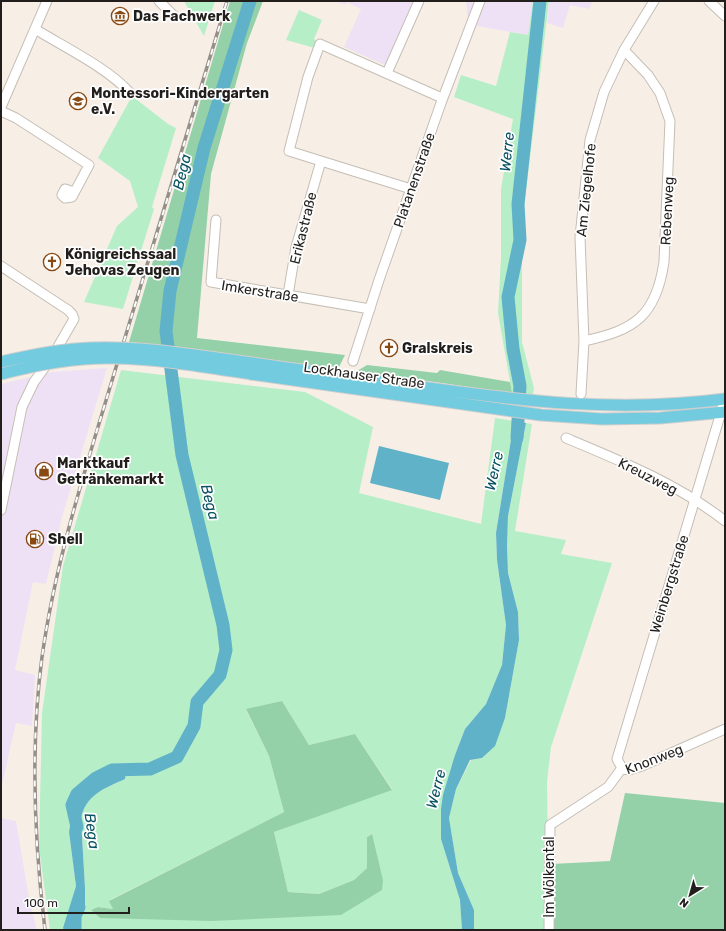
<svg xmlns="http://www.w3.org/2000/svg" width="726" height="931" viewBox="0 0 726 931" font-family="Rubik,sans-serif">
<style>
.commercial{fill:#eee1f6}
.green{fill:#b6eec8;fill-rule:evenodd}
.forest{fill:#94d1a8}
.water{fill:#60b2c8}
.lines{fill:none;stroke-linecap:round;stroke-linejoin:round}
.river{stroke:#60b2c8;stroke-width:13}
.minor-casing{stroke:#c5beb5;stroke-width:11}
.major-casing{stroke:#cececd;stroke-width:13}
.minor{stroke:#fff;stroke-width:9}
.major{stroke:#73cbdf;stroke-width:11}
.rail-casing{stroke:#948f89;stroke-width:3.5}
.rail{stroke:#fefefe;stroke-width:2;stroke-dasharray:6;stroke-linecap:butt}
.major-bridge-casing{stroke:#cececd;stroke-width:13;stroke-linecap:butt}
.major-bridge{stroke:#73cbdf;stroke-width:11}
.labels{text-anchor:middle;stroke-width:3.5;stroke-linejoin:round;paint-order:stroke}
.poi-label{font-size:14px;font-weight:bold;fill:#211e1b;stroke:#fefefe;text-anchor:start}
.street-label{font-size:14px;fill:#211e1b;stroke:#fefefe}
.water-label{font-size:15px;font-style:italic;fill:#075161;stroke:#fefefe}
</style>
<rect width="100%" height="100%" fill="#f7efe6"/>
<path class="commercial" d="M335,1h87l-30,67 -48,-21 17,-38 -14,-7 -2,3z
M466,1h67l-5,34 -51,-9 -9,-5z
M549,1h43l-3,8 -19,-4 -7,23 -16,-5z
M107,368l-45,149 -16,67 -13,-2 -18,88 20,5 -3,51 -16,-3 -15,66v-405l51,-12z
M1,818l15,3 14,83 7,26h-36z"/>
<path class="green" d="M184,1h31l-11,35z
M533,1h16l-27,223v118l12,46 -1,7 -21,-2 -14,-80 3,-55v-69l12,-70 -59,-22 7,-22 35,11 14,-54 18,3z
M299,10l23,10 -8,19 4,4 -3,5 -29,-8z
M132,96l36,28 8,4 -24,79 2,2 -31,100 -39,-7 33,-76 21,-19 -8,-26 -32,-23z
M121,370l184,22 68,35 -14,66 122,31 14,-106 19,3 -18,112 1,27 9,65 -4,40 -16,39 -21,25 -10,26 -14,84 19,61 2,30h-389l12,-42 -4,-69c4,-24 24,-31 44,-40l1,-8 -30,11 -27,50 7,54 -13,44h-13l-11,-83 3,-134 21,-147zM282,701l27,44 46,-11 37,55 -118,43 14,60 31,2 35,-14 13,-12v-31l4,-3 11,56 -282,28 -9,-8 7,-3 15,2 -3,-9 174,-88 -15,-56 -23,-46z
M526,423l6,1 -17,107 51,9 -5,14 51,9 -61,184 -4,35 1,80 -3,68h-71v-20l-16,-37 -9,-55 7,-29 15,-29 11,-2 12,-12 11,-28 14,-78 -1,-28 -10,-39 -1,-27 1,-30z"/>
<path class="forest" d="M230,1h33l-16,42 -36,131 -14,164 148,17 -7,14 -157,-22 -52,-5z
M367,365l70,8 3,-3 70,12 2,11 -155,-22z
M282,701l27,44 46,-11 37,56 -118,42 14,60 31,2 35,-14 13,-12v-31l5,-3 11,46 -1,10 -41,25 -130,6 -111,-3 -9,-8 7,-3 15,2 -4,-8 175,-89 -15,-56 -23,-47z
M625,793l100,10v127h-173v-66l58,-3z"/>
<path class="water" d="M514,421l12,2 -18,93 -1,30 1,27 10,39 1,28 -14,78 -10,28 -13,12 -12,2 -14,29 -7,29 9,55 16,37v20h-12l-2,-30 -19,-61v-30l2,-14 12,-40 10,-26 21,-25 16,-39 4,-40 -9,-65 -1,-27z
M379,446l70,17 -9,37 -70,-17z
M126,771l-1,8c-20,9 -40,16 -44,40l4,69v16l-12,26h-9l-1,-2 13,-42 -7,-54 4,-22 8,-13 15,-15z"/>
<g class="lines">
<path class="river" d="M517,438l3,-52 -7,-37 -5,-52 12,-57 -2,-36 22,-203
M77,827l-5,-22 5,-11 19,-16 16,-8 38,-1 27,-12 17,-31 3,-24 23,-27 6,-25 -3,-25 -41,-170 -16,-124 4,-40 34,-143 46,-147
M75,930v-14l4,-9"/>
<defs>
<path id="minor" d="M159,1l15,15
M709,1l16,15
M35,29c29,18 73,39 95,64
M387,73l32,-72
M1,107l46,-106
M1,111l15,7 73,47 -17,32 -7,1 -3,-3 3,-6 9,3
M321,161l-32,-10 19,-74 12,-33 122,54
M216,220l-5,62 159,27
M1,266l67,44 4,4 2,5 -22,38 -18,25 -12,25 -21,103
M288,295l8,-48 25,-86 90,28
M584,341c51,-11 72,-25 80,-79l6,-141 -10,-28 -12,-18 -24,-25
M353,361l26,-81 62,-177 39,-102
M581,394l3,-53 -4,-104 10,-97 14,-48 20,-42 30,-49
M566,438c55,23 112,46 159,83
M622,768l-5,-9 108,-360
M622,768l7,2 13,-4 83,-37
M549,930l1,-105 58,-38 14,-19"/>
<path id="major" d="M252,363c54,8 108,15 162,23 107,15 203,27 311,13
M251,374l290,41 61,4 58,-1 65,-6"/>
</defs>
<use href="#minor" class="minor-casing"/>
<use href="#major" class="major-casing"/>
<use href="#minor" class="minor"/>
<use href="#major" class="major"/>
<defs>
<path id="rail" d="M45,930c-11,-91 -15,-182 -3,-273 14,-100 46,-196 75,-293 37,-121 74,-242 110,-363"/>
</defs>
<use href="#rail" class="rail-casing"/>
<use href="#rail" class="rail"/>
<defs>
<path id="major-bridge" d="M1,362c30,-7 60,-13 90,-14 54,-2 108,8 161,15
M1,374c37,-10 76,-17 114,-16 46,1 91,9 136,16"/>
</defs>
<use href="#major-bridge" class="major-bridge-casing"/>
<use href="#major-bridge" class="major-bridge"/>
</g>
<defs>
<symbol id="museum-ring" viewBox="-11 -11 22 22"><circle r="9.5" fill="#fefefe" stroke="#894913" stroke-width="1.5"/><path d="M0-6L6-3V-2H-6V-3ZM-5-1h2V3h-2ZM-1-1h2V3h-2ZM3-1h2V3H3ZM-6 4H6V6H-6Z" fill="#894913"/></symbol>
<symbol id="school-ring" viewBox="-11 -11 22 22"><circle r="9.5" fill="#fefefe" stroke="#894913" stroke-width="1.5"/><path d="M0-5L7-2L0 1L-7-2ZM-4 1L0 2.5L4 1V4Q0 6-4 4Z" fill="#894913"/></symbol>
<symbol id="church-ring" viewBox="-11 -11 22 22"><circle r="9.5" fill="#fefefe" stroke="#894913" stroke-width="1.5"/><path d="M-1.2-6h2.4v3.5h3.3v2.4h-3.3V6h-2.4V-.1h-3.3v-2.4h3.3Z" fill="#894913"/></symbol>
<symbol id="shop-ring" viewBox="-11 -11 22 22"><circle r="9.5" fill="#fefefe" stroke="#894913" stroke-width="1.5"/><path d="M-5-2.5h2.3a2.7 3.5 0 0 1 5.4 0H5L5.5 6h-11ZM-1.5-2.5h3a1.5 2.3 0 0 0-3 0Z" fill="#894913"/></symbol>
<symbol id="fuel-ring" viewBox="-11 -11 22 22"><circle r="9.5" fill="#fefefe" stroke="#894913" stroke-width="1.5"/><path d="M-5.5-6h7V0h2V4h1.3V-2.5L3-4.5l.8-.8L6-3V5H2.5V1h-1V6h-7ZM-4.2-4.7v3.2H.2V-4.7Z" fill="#894913"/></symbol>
</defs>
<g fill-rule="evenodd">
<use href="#museum-ring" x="110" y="6" width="20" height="20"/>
<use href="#school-ring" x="68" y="91" width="20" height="20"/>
<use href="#church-ring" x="42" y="252" width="20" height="20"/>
<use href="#church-ring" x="379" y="338" width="20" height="20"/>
<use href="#shop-ring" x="34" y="461" width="20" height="20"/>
<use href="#fuel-ring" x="25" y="529" width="20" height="20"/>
</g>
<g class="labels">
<g class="poi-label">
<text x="133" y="21">Das Fachwerk</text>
<text x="91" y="98">Montessori-Kindergarten<tspan x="91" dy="16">e.V.</tspan></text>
<text x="65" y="259">Königreichssaal<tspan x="65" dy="16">Jehovas Zeugen</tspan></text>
<text x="402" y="353">Gralskreis</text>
<text x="57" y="468">Marktkauf<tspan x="57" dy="16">Getränkemarkt</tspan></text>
<text x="48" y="544">Shell</text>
</g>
<g class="street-label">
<text transform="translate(414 180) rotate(-71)" y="5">Platanenstraße</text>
<text transform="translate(586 190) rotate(-84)" y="5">Am Ziegelhofe</text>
<text transform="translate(667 211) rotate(-87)" y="5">Rebenweg</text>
<text transform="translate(303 228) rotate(-76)" y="5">Erikastraße</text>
<text transform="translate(260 291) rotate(9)" y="5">Imkerstraße</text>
<text transform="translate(364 375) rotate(8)" y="5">Lockhauser Straße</text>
<text transform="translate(648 476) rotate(27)" y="5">Kreuzweg</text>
<text transform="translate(669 584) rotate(-73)" y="5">Weinbergstraße</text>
<text transform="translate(654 759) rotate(-21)" y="5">Knonweg</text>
<text transform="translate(549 877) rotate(-90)" y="5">Im Wölkental</text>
</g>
<g class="water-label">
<text transform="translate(507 152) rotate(-84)" y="5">Werre</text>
<text transform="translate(182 172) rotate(-77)" y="5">Bega</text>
<text transform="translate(494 471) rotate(-77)" y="5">Werre</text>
<text transform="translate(210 502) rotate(76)" y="5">Bega</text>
<text transform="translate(436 789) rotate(-76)" y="5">Werre</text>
<text transform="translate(92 831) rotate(82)" y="5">Bega</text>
</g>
</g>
<rect width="726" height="931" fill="none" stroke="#211e1b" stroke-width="4"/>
<g transform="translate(690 895) rotate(217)" stroke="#fefefe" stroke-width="3" paint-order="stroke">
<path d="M0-3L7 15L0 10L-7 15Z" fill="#211e1b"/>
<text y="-6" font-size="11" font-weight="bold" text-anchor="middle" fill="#211e1b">N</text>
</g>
<path d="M18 907v6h111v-6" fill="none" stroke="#211e1b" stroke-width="2"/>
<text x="24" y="907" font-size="12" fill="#211e1b" stroke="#fefefe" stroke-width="3" paint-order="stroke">100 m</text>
</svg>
